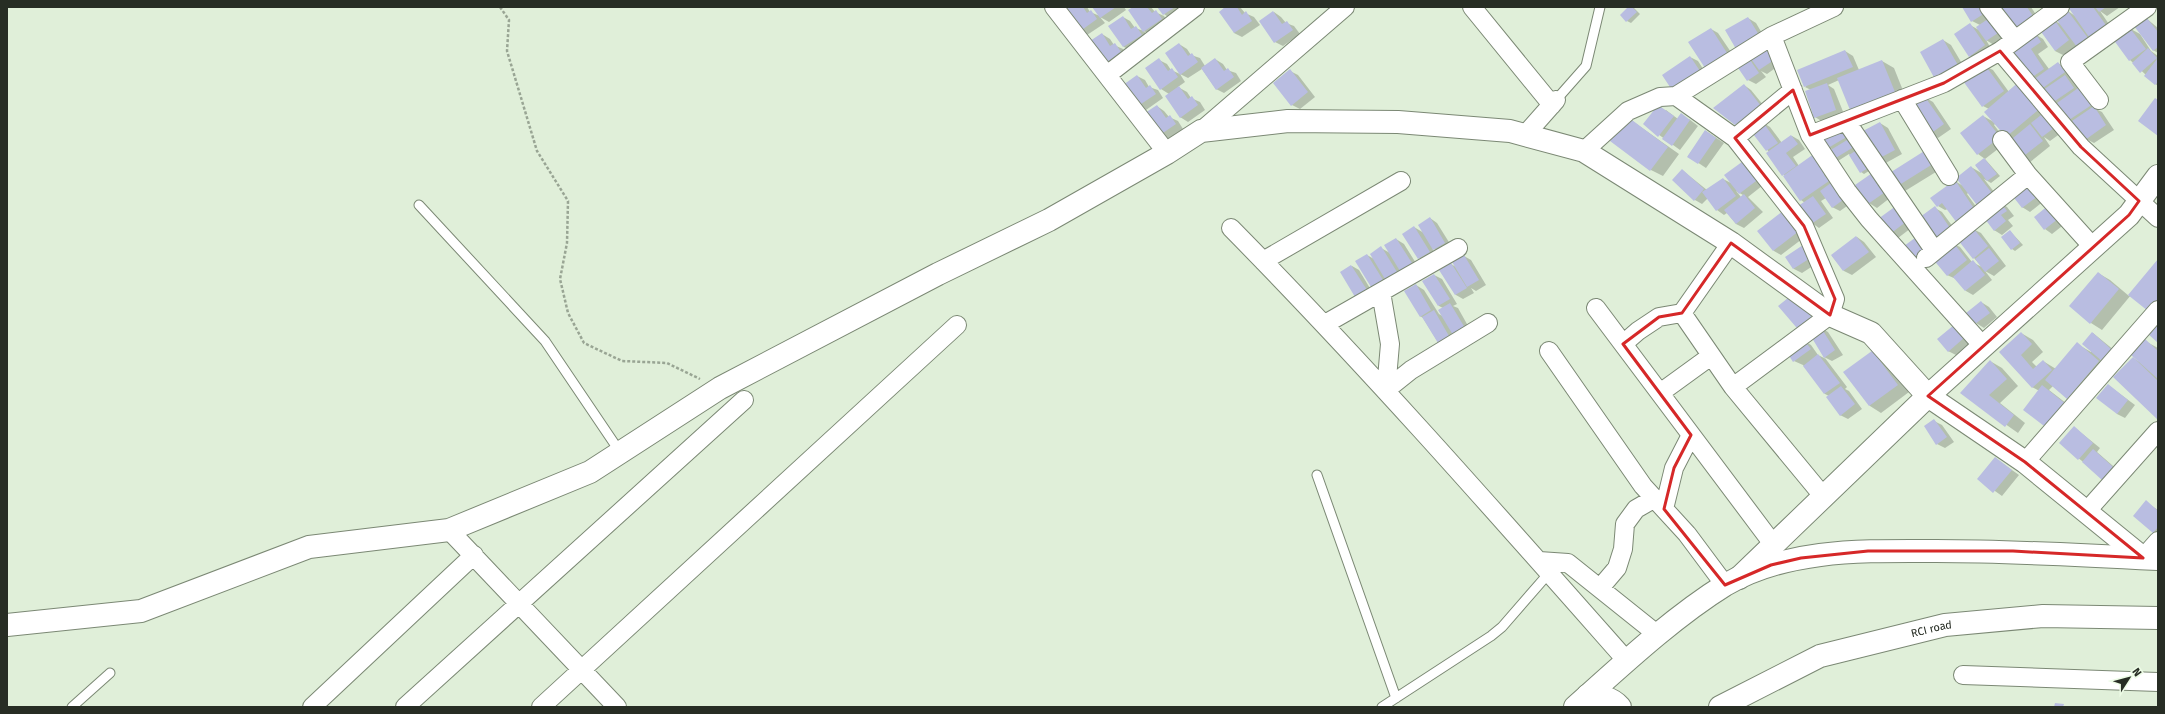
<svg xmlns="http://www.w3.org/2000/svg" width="2165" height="714" viewBox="0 0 2165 714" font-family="'Fira Sans',sans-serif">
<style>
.shadow{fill:#0003;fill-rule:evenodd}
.building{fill:#b9bde1}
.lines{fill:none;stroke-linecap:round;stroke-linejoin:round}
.service-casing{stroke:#7b8874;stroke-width:11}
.minor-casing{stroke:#7b8874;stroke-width:20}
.tertiary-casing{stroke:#7b8874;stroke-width:24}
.secondary-casing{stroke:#7b8874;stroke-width:24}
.path{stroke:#99a594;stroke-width:2.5;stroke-dasharray:3 2;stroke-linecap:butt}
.service{stroke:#fff;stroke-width:9}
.minor{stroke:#fff;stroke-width:18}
.tertiary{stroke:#fff;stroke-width:22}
.secondary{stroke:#fff;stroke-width:22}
.marked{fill:none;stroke:#d62828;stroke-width:3;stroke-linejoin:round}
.labels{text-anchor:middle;stroke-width:3.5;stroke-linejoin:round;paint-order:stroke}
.street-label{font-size:11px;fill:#272d24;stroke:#edfce6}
</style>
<rect width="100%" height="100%" fill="#e0efd9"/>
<path class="shadow" d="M1069,7h18l3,5 10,4 -6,-9h30l2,3 -17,12 -9,-5 5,6 -18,12 -7,-4z
M1135,7h16l4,5 9,4 5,8 -17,12 -8,-5z
M1159,7h29l-17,12 -7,-5z
M1227,7h13l5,6 9,4 6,8 -18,12 -8,-4z
M1629,7l5,1 6,6 -9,9 -4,-2z
M1963,7h22l23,29 -14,9 -8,-5 6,10 -15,10 -7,-4v-31l9,5 1,-5 -8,-4z
M1994,7h37l9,14z
M2069,7h51l-13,9 -7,-5 15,22 -38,12 -14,10 -8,-4 -2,-31 8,4 7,-13 7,5z
M1274,12l7,5 5,6 8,3 6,8 -17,12 -8,-4z
M1123,17l7,4 5,7 9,3 5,8 -17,12 -8,-4 -14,-21z
M1748,18l8,5 10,17 -22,13z
M2146,18l12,10v25l-5,-3z
M2129,28l11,6 11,17 7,5v30l-13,-10 1,-1 -16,-15z
M1711,29l7,4 17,25 -21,14z
M1102,34l8,5 4,6 9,4 5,8 -17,11 -8,-4z
M2035,34l8,5 5,8 -10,7 11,15 9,-6 7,5 7,9 -2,1 30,30 -2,2 4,2 12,18 -20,13 -8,-4 -25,-32 -8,-5 -44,-50z
M1943,40l8,5 16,27 -22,12z
M1179,44l8,5 4,6 9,3 5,8 10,-7 8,5 4,6 9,3 5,8 -17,12 -8,-4 -14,-20 -14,9 -8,-4z
M1765,47l7,4 9,13 -14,10 -6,-3 5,6 -10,7 -8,-4 -12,-18z
M1845,51l8,5 6,14 23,-9 12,7 12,30 -44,18 -23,-36 -11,5 6,4 10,25 -21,8 -8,-5 -4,-27 -6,-3z
M1690,57l8,4 9,14 -26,19z
M1159,60l8,4 4,6 9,4 5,8 -7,5 9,5 4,6 9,4 5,8 -17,12 -8,-5 -11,-23 -8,-5z
M1985,66l8,4 16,22 12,-10 44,48 -15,11 -6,-4 6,9 -21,17 -17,-23 -17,-16 -1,1 13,17 -22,17 15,17 -9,7 -7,-4 18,23 -1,1 6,4 7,9 -6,4 5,6 -11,9 -8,-5 -6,-18 -19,-20 -2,2 15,21 -34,-6 -3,1 -7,-4 17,-25 10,6 6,-20 12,7 -7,-8 9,-7 -7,-5 5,-38 11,6 -5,-13 -6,-3z
M1290,71l8,4 17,22 -15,12 -8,-4z
M1137,76l8,4 4,7 9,3 5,8 -17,12 -8,-4z
M1744,85l7,5 17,21 -24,18 -8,-5z
M1926,98l7,4 18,27 -13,9 -8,-5z
M1157,106l7,5 5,6 9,4 5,8 -17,11 -8,-4z
M1666,110l12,9h11l9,7 -18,24 -36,-26z
M1628,118l51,36 -16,22 -12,-6z
M1762,122l8,5 12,16 10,-7 7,4 6,9 -12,8 6,9 44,10 11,25 -14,10 -8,-4 -6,-9 -5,3 12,17 -14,10 -7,-5 -7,-20 -4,-3 -32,-48 -18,-22z
M1880,123l8,5 14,26 -18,10 -7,-5z
M1845,127l29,41 -10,6 -3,-2 -12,-18 -11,7 -3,-2 -2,-9 -4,-3 -5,-7z
M1706,131l18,12 -18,25 -18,-12z
M1929,150l15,17 -39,24 -8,-4z
M1746,160l21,22 -19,15 15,15 -19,16 -8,-4 -9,-11 -3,2 -7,-5 -9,-12 -6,6 -7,-4 -13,-30 25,20 16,-11 10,5zM1736,191l7,4 -2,2z
M2027,182l18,18 -15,12 -8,-5z
M1856,186l39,8 -18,14 -8,-5z
M2049,206l17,17 -14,11 -7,-5z
M1935,208l7,4 17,23 -40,-13 -21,16 -8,-5 -10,-14 36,2z
M1784,212l22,24 -25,19 -7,-4 -15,-20z
M1430,218l7,5 15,24 -10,7 -10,-6 5,8 -11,7 -7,-5 -5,-31 10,6z
M1973,229l8,4 25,33 -12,10 -9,-5 7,9 -19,15 -7,-4 -10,-12 -9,-4 -14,-18 -18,3 -10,-13 47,-4 8,4 12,15 10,5 -8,-9z
M2010,231l13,14 -8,6 -3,-2z
M1857,237l7,5 12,15 -24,18 -8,-4 -12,-15z
M1396,239l8,5 15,24 -40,23 -7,-5 -5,-31 7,4 7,-11 9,5z
M1803,246l16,16 -17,11 -8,-4 -7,-12z
M1464,256l7,4 15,25 -10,6 -5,-3 3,5 -11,6 -7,-4 -15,-25 10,-6 5,3z
M2158,260v55l-27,-20 -29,35 -11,-7 7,-50 12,7 19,16z
M1352,266l7,4 15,25 -33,-23z
M1434,275l8,4 15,25 -4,2 5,2 14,25 -26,14 -8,-5 -15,-24 -3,-2 -4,-31 8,5 15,24 5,3 -1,-9 -4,-2z
M1800,300l23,27 -2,1 7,4 15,23 -11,6 -8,-4z
M1981,302l8,5 8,10 -13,11 -8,-5 -8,-10z
M1962,330l10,12 -16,13 -8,-4z
M2021,333l12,7 10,12 -11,10 5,5 6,-6 13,8 21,-25 14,8 2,-19 27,22 -20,4 10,10 -30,36 -27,-19 -4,4 26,20 -43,-23 -32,-35z
M1803,340l8,5 7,10 8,4 -1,-1 22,29 -2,2 4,2 13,18 -14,10 -8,-4 -11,-19 -4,-2 -22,-29 -9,-4z
M2145,341l13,7v70l-25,-60 7,4z
M1876,350l33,42 -28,21 -11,-7 -25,-34z
M1990,361l12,7 16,18 -18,17 25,20 -7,10 -57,-40z
M2108,385l27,20 -10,13 -8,-4z
M1934,421l8,4 12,17 -9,6 -8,-4z
M2074,427l26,21 -3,4 23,20 -10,12 -50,-41z
M1995,458l24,17 -17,21 -24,-17z
M2146,502l12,8v25l-24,-19z"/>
<path class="building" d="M1068,7h15l4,6 4,-3 6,9 -18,13 -15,-22z
M1092,7h24l-16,11z
M1133,7h14l5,6 4,-3 6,9 -19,13 -15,-22z
M1157,7h18l-12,8z
M1225,7h12l5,8 4,-4 6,10 -18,12 -15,-21z
M1628,7h4l5,5 -11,10 -6,-7z
M1962,7h19l4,6 -14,9z
M1998,7h29l6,9 -19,14z
M2068,7h25l15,21 -17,12z
M2095,7h11l-7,5z
M2067,10l24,32 -11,9 -24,-32z
M1273,11l9,13 5,-3 6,9 -19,13 -15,-22z
M1123,16l8,13 5,-3 6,9 -19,12 -15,-21z
M1748,17l11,18 -23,14 -11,-19z
M1991,17l10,14 -15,10 -10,-14z
M2146,17l12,15v15l-5,4 -19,-25z
M2053,18l16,22 -14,11 -16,-22z
M1970,23l15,22 -16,12 -15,-23z
M2129,27l17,22 -17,12 -16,-22z
M1711,28l16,25 -22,15 -17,-26z
M1102,33l8,13 5,-3 6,9 -18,13 -16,-22z
M2035,33l6,9 -10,7 13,20 -16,11 -20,-28z
M1943,39l16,28 -23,14 -16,-29z
M1179,43l9,13 4,-3 6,9 -18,13 -15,-22z
M1764,45l10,15 -15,10 -10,-14z
M2148,48l9,10 -17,15 -8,-10z
M1845,50l8,17 -49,20 -7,-17z
M1746,54l13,19 -12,8 -13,-19z
M1690,56l10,15 -28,19 -10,-15z
M1159,58l9,13 4,-3 6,9 -18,13 -15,-22z
M1215,58l9,13 4,-3 6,9 -18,13 -15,-22z
M2157,59l1,23 -3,3 -11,-9z
M1882,60l13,32 -45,18 -13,-32z
M2058,62l7,10 -25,18 -7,-10z
M1985,65l19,26 -22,16 -19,-26z
M1290,69l18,23 -17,14 -18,-23z
M1137,75l9,13 4,-3 6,9 -18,12 -15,-21z
M2065,75l9,13 -22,15 -9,-13z
M2021,80l22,26 -37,31 -22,-25z
M1827,83l9,27 -22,8 -9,-27z
M1744,84l17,22 -26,19 -22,-17z
M1179,86l9,13 4,-3 6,9 -18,13 -15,-22z
M2081,86l12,18 -24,16 -12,-17z
M1925,97l19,27 -14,10 -19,-28z
M2155,98l3,2v36l-20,-15z
M1157,105l9,13 4,-3 6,9 -19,13 -15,-22z
M1658,105l16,11 -16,21 -15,-13z
M2094,106l12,19 -21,15 -13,-19z
M2046,111l12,14 -16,12 -11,-14z
M1681,113l9,7 -18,26 -10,-7z
M1983,115l17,22 -23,18 -17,-22z
M1628,117l40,30 -18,24 -40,-30z
M1762,121l16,22 -12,8 -16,-21z
M1880,122l15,28 -19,10 -15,-28z
M2030,124l13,17 -23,18 -13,-16z
M1845,126l5,9 -22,13 -5,-8z
M1705,130l11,8 -18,26 -11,-7z
M1791,135l7,9 -12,9 10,13 -14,10 -16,-23z
M1852,137l5,8 -23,14 -5,-8z
M1860,148l11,18 -11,7 -11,-18z
M1929,148l7,14 -40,25 -8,-13z
M1818,151l14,18 -8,6 5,6 -29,20 -17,-25z
M1984,158l13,16 -10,7 -12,-16z
M1746,159l14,19 -21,16 -15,-19z
M1971,166l24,31 -15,12 -24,-31z
M1682,169l22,20 -10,12 -22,-21z
M1875,171l13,19 -20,14 -13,-19z
M1723,178l13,18 -20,15 -14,-19z
M1835,180l12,17 -15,11 -12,-17z
M1955,180l20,30 -18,13 -15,-20 -5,4 -7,-9z
M2027,181l11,15 -16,12 -11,-14z
M1744,194l11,14 -19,16 -12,-14z
M1813,196l13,18 -15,10 -13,-18z
M2000,202l7,9 -6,4 5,6 -12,10 -12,-16z
M1900,203l11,15 -21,16 -12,-15z
M2049,205l10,13 -15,12 -10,-13z
M1935,206l17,25 -19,13 -17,-24z
M1783,211l16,20 -26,20 -16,-20z
M1430,217l15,26 -12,7 -15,-25z
M1414,226l16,26 -12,7 -16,-25z
M1973,228l15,18 -15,13 -15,-19z
M2010,230l10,13 -9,7 -10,-13z
M1919,235l10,15 -15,11 -10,-15z
M1856,236l13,16 -26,19 -12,-16z
M1396,238l16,25 -12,8 -16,-26z
M1952,241l15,19 -20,16 -15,-18z
M1803,245l9,12 -19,12 -8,-12z
M1381,246l16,26 -12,7 -15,-25z
M1989,248l10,13 -14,11 -10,-13z
M1367,254l16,26 -12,7 -16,-26z
M1464,255l15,25 -12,7 -15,-25z
M2158,259v40l-10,12 -20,-16z
M1973,260l12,15 -20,16 -12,-14z
M1451,263l16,25 -12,7 -16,-25z
M1351,265l16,25 -12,7 -15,-25z
M2098,272l21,17 -29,35 -21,-18z
M1434,274l16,25 -12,7 -16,-25z
M1416,284l15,26 -11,7 -16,-26z
M1793,294l23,28 -14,12 -24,-28z
M1981,301l9,12 -15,11 -9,-11z
M1450,303l15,25 -12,7 -15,-25z
M1434,310l15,26 -11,7 -16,-26z
M2158,321v22l-11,-10z
M1954,325l11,12 -17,15 -11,-13z
M1820,326l15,24 -11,8 -15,-25z
M2021,332l11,12 -11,11 12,14 10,-9 9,10 -20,18 -33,-36z
M2092,332l20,18 -10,11 -20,-17z
M1803,339l8,10 -18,13 -7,-11z
M2145,339l13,12v28l-27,-24z
M2077,342l22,19 -32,38 -22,-19z
M1876,348l7,10 -3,3 18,24 -29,21 -26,-34z
M1818,354l22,29 -16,11 -21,-28z
M2133,357l25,24v39l-45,-43z
M1990,360l17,19 -18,16 25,20 -9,12 -45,-34z
M2108,384l20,16 -11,14 -21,-16z
M2042,385l25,20 -19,24 -25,-19z
M1841,386l14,18 -15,12 -14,-19z
M1934,419l13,18 -11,8 -12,-19z
M2074,426l19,17 -15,17 -19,-17z
M2093,449l20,18 -11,13 -20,-18z
M1995,457l17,13 -19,23 -16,-14z
M2146,500l12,11v16l-5,6 -20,-17z
M2055,703l9,1 -1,3h-9z"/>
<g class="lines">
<defs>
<path id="service" d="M1556,100l30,-34 14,-59
M419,205l126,136 75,111
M1317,475l79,223
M72,707l38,-34
M1382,707l109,-71 11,-9 47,-54"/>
<path id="minor" d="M1054,7l113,146
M1472,7l80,98
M1989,7l26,33
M1772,36l38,99 37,56 22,28 114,127
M2000,51l81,96 77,71
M1107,75l88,-68
M1676,96l96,-60 62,-29
M1902,99l47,77
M2099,100l-29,-38 77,-55
M1846,121l88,129
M1201,131l144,-124
M1525,135l31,-35
M1810,135l134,-52 56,-32 60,-44
M1735,138l58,-48
M2002,140l26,35 65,72
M1584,151l44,-40 32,-14 16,-1 59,42 69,88 31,73 -5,16 -97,72
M1231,228c137,139 266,286 395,432
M1731,243l-49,70 51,74 90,109
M1926,258l102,-83
M1263,261l138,-80
M1381,292l9,52 -4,46
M1596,308l177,236
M1325,324l133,-76
M1623,344l15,-13 21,-14 23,-4
M1549,351l94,135 44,48 38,51
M1386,390l25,-20 77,-47
M1660,393l51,-37
M2025,462l133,-152
M1664,509l10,-41 17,-33
M2086,512l72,-81
M449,530l168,177
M2143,558l15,-17
M1539,561l29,2 90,72
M1600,588l17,-20 6,-19 2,-25 11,-15 19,-11
M1963,675l195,7
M312,707l162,-152
M405,707l339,-307
M541,707l416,-382"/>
<path id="tertiary" d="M1739,578l189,-182 201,-181 29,-39
M7,625l134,-14 168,-64 140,-17 141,-58 130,-84 218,-114 111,-54 118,-67 34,-22 87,-10 110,1 112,9 74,20 147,92 99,72 41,18 57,63 97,66 118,96"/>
<g id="secondary">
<path d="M1588,695c13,1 23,2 32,12"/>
<path d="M1575,707c46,-41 97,-89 150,-122 63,-37 140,-34 211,-34 74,0 148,4 222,8"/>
<path id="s1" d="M1720,707l100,-51 125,-31 98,-9 115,2"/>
</g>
</defs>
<use href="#service" class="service-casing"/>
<use href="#minor" class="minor-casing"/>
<use href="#tertiary" class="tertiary-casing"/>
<use href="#secondary" class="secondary-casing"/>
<path class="path" d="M500,7l9,13 -2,31 30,100 31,50 -1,42 -7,36 8,34 16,30 38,18 45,2 33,16"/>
<use href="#service" class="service"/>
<use href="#minor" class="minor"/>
<use href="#tertiary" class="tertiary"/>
<use href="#secondary" class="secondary"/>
</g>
<path class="marked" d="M2000,51l81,96 58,54 -10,14 -201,181 97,66 118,96 -130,-7h-145l-67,7 -30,7 -46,20 -61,-76 10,-41 17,-33 -68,-91 36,-27 23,-4 49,-70 99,72 5,-16 -31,-73 -69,-88 58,-48 17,45 134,-52z"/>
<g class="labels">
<g class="street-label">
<text dy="4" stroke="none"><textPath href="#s1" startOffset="227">RCI road</textPath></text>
</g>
</g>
<rect width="2165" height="714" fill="none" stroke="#272d24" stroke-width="16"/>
<g transform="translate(2129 678) rotate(54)" stroke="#edfce6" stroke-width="3" paint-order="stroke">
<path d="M0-3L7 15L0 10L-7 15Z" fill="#272d24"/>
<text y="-6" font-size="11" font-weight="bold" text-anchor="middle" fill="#272d24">N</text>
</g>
</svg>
